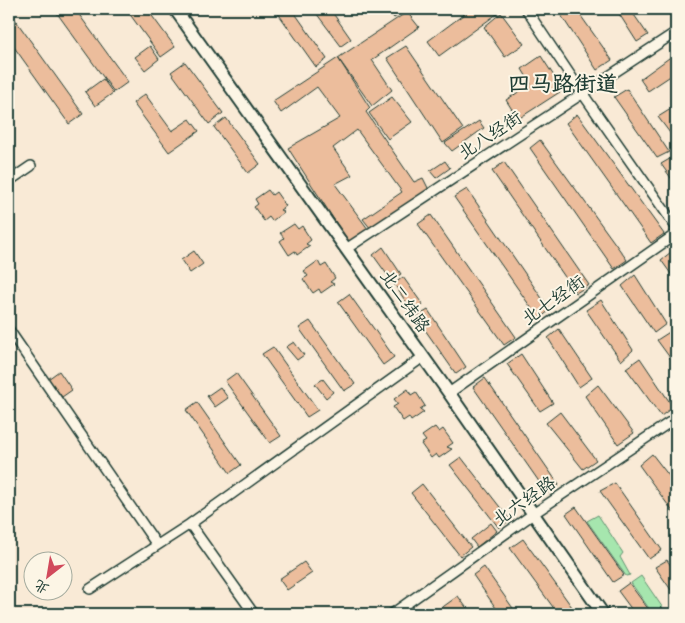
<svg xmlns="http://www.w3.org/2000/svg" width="685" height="623" viewBox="0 0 685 623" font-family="Sriracha,'LXGW WenKai TC',sans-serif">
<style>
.green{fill:#a6e6ae;stroke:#629271}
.building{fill:#ecbd9c;stroke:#1f3d34}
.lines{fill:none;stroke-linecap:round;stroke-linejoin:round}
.minor-casing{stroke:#1f3d34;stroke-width:12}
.tertiary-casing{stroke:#1f3d34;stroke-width:15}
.minor{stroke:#fcf5e5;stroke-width:9}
.tertiary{stroke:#fcf5e5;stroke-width:11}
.labels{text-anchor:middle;stroke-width:4;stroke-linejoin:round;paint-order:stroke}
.street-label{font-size:18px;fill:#1f3d34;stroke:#fcf5e5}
.district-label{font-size:22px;font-weight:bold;fill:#1f3d34;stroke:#fcf5e5}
</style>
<rect width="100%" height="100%" fill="#f9ead6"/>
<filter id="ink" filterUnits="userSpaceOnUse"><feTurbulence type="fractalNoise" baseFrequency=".02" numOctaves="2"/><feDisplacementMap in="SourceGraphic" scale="10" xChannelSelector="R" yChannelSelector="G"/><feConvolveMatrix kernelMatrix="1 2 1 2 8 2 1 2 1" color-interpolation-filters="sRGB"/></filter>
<g filter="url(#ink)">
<path class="green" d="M598,515l25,38 -3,4 10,18 -4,1 -39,-55z
M641,576l26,38h-14l-22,-31z"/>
<path class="building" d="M54,9h21l53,73 -14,10z
M126,9h21l28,38 -14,10z
M275,9h17l35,50 -11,8z
M313,9h17l21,30 -10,7z
M387,9h16l1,2 -10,7z
M471,9h28l2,2 -62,45 -11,-15z
M557,9h19l36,51 -15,10z
M616,9h14l18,26 -11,7z
M9,11l74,103 -14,10 -60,-84z
M407,12l12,15 -47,33 20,30 -20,16 -34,-48z
M501,13l23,31 -19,13 -21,-30z
M150,46l9,13 -14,11 -10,-13z
M406,46l57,83 -20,14 -56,-85z
M676,53v22l-1,-2 -27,18 -8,-12z
M541,56l22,34 -45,29 -12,-19 25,-16 -9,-15z
M338,58l32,50 -4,4 48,70 9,-4 6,12 -58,39 -8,-10 39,-27 -45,-62 -24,18 19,27 -17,9 33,45 -19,14 -61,-95 52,-30 -23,-31 -36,26 -8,-12z
M185,62l38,51 -14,11 -38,-52z
M103,79l10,14 -18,13 -10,-14z
M627,89l42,63 -12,6 -43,-61z
M145,94l27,37 18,-12 9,12 -30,21 -36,-49z
M392,97l20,25 -24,17 -19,-26z
M674,107l2,3v24l-3,3 -15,-20z
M577,114l87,120 -13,9 -85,-120z
M226,118l34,46 -12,9 -34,-46z
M479,121l5,7 -32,23 -7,-8z
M540,140l87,120 -13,9 -84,-121z
M673,157l3,4v24l-15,-21z
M445,161l5,7 -14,10 -6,-7z
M504,162l85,123 -13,8 -84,-122z
M467,189l83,121 -11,9 -85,-122z
M268,190l4,5 4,-3 10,14 -6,4 4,2 -12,9 -3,-4 -5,4 -10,-14 4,-3 -3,-5z
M431,215l85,122 -12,8 -86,-121z
M294,224l4,5 4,-3 9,14 -5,4 4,2 -13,9 -2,-4 -6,4 -9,-14 4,-3 -4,-5z
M383,247l18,27 -10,6 -18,-25z
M676,248v33l-15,-21z
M194,251l9,13 -13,9 -9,-13z
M318,261l3,6 5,-3 9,14 -5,4 4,2 -13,9 -2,-4 -6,4 -10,-14 5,-3 -4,-5z
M635,275l31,49 -12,9 -32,-47z
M403,277l20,28 -10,7 -19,-28z
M349,294l45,63 -11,8 -45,-63z
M601,300l32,50 -12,11 -35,-51z
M428,310l38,57 -10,7 -40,-57z
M310,321l45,63 -11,7 -45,-63z
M559,329l33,49 -13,9 -31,-49z
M671,331l5,7v28l-19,-26z
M294,342l10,13 -7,5 -11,-13z
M273,347l45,63 -11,7 -45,-63z
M521,354l32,49 -13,8 -33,-47z
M640,358l33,49 -12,9 -35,-48z
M59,371l13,19 -10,7 -14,-18z
M236,373l45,63 -11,7 -45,-62z
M485,378l74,107 -12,8 -74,-106z
M323,379l10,13 -7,6 -11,-14z
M598,385l36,48 -16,11 -33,-48z
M220,387l8,11 -13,9 -8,-11z
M408,389l3,6 5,-3 9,14 -5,3 4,3 -13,9 -2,-4 -6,4 -10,-14 5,-3 -4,-5z
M197,402l44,63 -11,8 -44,-63z
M560,412l36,48 -13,9 -37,-46z
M435,427l4,5 4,-3 10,14 -6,4 5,2 -13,9 -3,-4 -5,4 -10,-14 5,-3 -4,-5z
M652,454l24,31v31l-37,-51z
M461,457l49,63 -11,8 -49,-63z
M615,483l47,67 -13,9 -49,-68z
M422,484l49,63 -11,9 -49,-63z
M576,507l48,68 -11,7 -47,-68z
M491,523l6,8 -20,16 -6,-8z
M523,539l54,75h-19l-48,-66z
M667,560l9,13v24l-21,-30z
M304,562l8,11 -25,17 -8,-11z
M484,567l33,47h-17l-27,-39z
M629,583l23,31h-17l-17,-23z
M458,596l13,18h-38z"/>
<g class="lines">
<defs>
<path id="minor" d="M526,9l57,85 93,133
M9,181l22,-15
M346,249l330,-217
M9,330l148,215
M449,393l227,-159
M90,589l100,-65
M254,614l-64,-90 233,-167
M392,614l141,-100 143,-96"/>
<path id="tertiary" d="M175,9l274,384 154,221"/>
</defs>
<use href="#minor" class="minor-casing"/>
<use href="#tertiary" class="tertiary-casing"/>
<use href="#minor" class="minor"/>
<use href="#tertiary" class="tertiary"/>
</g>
</g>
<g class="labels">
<g class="street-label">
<text transform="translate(490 135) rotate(-33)" y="6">北八经街</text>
<text transform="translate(553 300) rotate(-35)" y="6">北七经街</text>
<text transform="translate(405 301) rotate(55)" y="6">北二纬路</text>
<text transform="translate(524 501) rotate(-35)" y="6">北六经路</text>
</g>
<g class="district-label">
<text x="563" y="91">四马路街道</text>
</g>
</g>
<rect width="685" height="623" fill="none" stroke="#fcf5e5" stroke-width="30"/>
<rect x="15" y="15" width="655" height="593" fill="none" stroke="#1f3d34" stroke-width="2" filter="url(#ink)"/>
<g transform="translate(48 576) rotate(211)"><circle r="24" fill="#fcf5e5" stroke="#a4ab9e"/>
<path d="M0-4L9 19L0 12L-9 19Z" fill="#d1495b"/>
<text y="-8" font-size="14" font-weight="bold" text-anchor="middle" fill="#1f3d34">北</text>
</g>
</svg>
